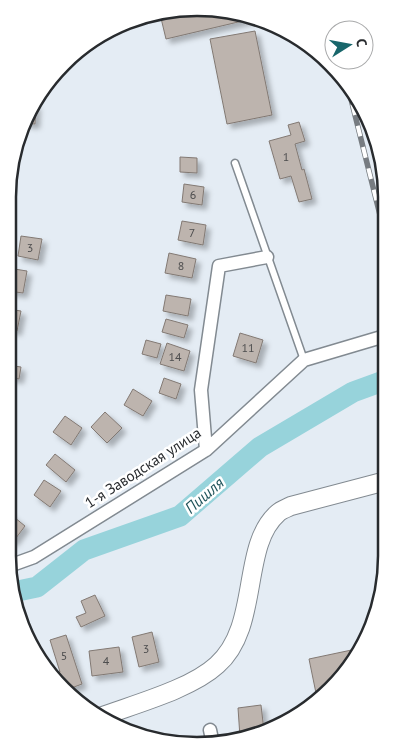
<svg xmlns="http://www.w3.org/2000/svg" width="394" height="753" viewBox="0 0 394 753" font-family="'PT Sans',sans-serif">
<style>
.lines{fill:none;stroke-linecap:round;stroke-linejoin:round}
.river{stroke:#97d3db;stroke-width:21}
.building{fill:#bdb4ae;stroke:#827973;filter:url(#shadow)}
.service-casing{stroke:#828a91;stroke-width:9}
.minor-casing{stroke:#828a91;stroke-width:15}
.secondary-casing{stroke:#828a91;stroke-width:20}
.service{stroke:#fff;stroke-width:6}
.minor{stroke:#fff;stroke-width:12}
.secondary{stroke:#fff;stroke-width:18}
.rail-casing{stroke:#777c81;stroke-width:5.5}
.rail{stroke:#fff;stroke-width:4;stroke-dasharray:11;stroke-linecap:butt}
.labels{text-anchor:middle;stroke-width:5;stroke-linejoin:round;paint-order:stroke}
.number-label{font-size:12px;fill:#4d4d4e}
.street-label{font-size:15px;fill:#282b2e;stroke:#fff}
.water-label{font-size:16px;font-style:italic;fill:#1f535a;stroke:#fff}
.rim{fill:none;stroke:#282b2e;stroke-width:2.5}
</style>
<defs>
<filter id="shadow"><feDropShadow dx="4.5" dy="4.5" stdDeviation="2.5" flood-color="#0004"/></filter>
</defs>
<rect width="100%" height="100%" fill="#e4ecf4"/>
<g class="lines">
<path class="river" d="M13,592l24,-5 47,-37 96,-34 80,-69 93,-55 33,-12"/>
</g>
<path class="building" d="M210,8l41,11 -85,20 -6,-25z
M255,31l17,84 -45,9 -17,-85z
M33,105h3l-1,19 -11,-1 3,-10z
M299,122l6,19 -10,3 7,26 2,-1 8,30 -13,3 -8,-26 -11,3 -11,-38 22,-6 -3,-10z
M180,157l17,1v15l-17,-1z
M184,184l20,3 -2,18 -20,-3z
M182,221l24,4 -3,20 -25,-5z
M21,236l21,3 -4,21 -20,-4z
M169,253l27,6 -4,19 -27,-5z
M8,268l19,3 -4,22 -15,-2z
M166,295l25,4 -3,17 -25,-5z
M8,309l13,2 -4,20 -9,-2z
M166,319l22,6 -4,13 -22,-6z
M240,333l23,7 -7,23 -23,-7z
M146,340l15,4 -4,14 -15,-4z
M167,343l23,8 -6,20 -24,-7z
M8,365l13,2 -2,12 -11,-2z
M164,378l17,6 -5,15 -17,-6z
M133,389l19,12 -9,15 -19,-11z
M105,412l17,16 -15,15 -16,-16z
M65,416l17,12 -11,17 -18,-13z
M55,454l20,16 -9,12 -20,-17z
M44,480l17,11 -11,16 -16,-12z
M9,513l16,13 -12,16 -5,-3v-24z
M95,595l10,21 -24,11 -5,-10 10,-4 -5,-12z
M152,632l7,30 -20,5 -7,-30z
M66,635l16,49 -16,6 -13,-13 -1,-3 8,-2 -10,-32z
M119,647l4,25 -31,4 -3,-25z
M361,648l-30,42 -14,8 -8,-39z
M261,705l3,26 -24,6 -2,-29z"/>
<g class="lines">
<defs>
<path id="service" d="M235,163l69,197"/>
<path id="minor" d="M206,450l-5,-60 18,-124 48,-9
M9,566l25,-9 172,-107 98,-90 81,-24
M210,730l3,14"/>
<path id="secondary" d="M100,717c35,-13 91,-28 117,-52 44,-39 23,-119 61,-152 3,-3 9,-5 13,-7l95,-25"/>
</defs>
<use href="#service" class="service-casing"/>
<use href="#minor" class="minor-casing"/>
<use href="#secondary" class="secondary-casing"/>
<use href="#service" class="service"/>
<use href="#minor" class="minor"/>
<use href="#secondary" class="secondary"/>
<defs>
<path id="rail" d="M347,83l38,152
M370,134l15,57"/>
</defs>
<use href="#rail" class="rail-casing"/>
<use href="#rail" class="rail"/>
</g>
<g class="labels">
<g class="number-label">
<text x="286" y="161">1</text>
<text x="193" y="199">6</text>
<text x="192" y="237">7</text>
<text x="30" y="252">3</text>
<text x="181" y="270">8</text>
<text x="248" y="352">11</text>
<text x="175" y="361">14</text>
<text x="146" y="653">3</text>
<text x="64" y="660">5</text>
<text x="106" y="665">4</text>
</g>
<g class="street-label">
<text transform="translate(143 468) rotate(-33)" y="5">1-я Заводская улица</text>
</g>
<g class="water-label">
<text transform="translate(204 495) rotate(-41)" y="6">Пишля</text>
</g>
</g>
<path d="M0 0H394V753H0ZM197 16H197A181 181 0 0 1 378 197V556A181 181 0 0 1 197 737H197A181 181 0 0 1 16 556V197A181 181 0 0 1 197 16Z" fill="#fff" fill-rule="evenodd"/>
<path class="rim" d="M197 16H197A181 181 0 0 1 378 197V556A181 181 0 0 1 197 737H197A181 181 0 0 1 16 556V197A181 181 0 0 1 197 16Z"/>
<g transform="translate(349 45) rotate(79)"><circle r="24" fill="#ffffff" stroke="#a9aaab"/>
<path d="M0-4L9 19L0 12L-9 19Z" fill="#18666b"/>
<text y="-8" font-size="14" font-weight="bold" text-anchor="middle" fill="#282b2e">С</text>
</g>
</svg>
